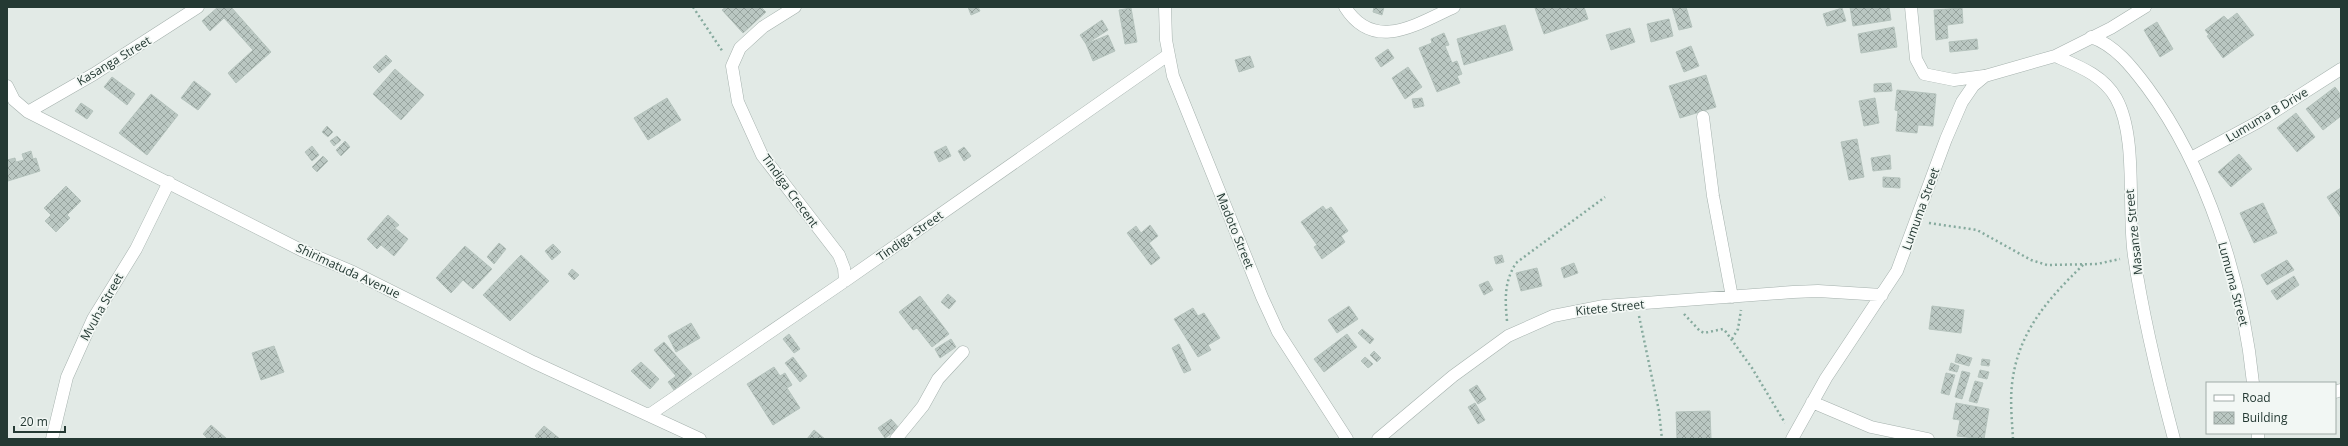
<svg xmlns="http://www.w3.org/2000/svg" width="2348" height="446" viewBox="0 0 2348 446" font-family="'Open Sans',sans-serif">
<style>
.building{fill:url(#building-cross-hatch);stroke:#b5c3bd}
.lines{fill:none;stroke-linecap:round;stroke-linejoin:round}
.minor-casing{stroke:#a5b1ad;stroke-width:13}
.path{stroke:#86aa9e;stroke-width:2.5;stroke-dasharray:2 3;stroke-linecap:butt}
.minor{stroke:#fff;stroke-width:12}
.labels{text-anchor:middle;stroke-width:3.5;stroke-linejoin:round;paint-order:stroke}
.street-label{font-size:12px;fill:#243933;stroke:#f2f7f4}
</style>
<defs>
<pattern id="building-cross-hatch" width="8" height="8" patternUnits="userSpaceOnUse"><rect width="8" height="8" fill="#bac7c2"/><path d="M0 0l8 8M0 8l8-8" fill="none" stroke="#97a39e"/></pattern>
</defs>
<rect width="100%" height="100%" fill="#e2eae6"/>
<path class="building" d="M218,7h13l40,45 -35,31 -8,-10 25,-23 -29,-32 -14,13 -8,-10z
M726,7h35l5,5 -23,21 -21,-23z
M968,7h10l2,4 -9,4z
M1374,7h10l-2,8 -9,-3z
M1537,7h47l4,12 -44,15 -9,-26z
M1672,7h14l6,20 -13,3z
M1850,7h39l2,13 -38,6z
M1131,8l6,34 -12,2 -6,-34z
M1842,8l4,13 -19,5 -4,-12z
M1962,8l1,15 -16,2 1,13 -12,2 -2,-30z
M2237,13l17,22 -31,23 -16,-22 2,-1 -4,-5 19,-14 4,4z
M1669,19l4,17 -22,6 -4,-18z
M1102,20l6,10 -22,14 -6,-9z
M2157,22l16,27 -13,8 -16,-27z
M1505,25l8,25 -49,15 -7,-26z
M1894,27l3,20 -36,6 -3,-19z
M1630,28l5,14 -24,8 -5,-15z
M1444,33l5,12 -4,1 7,17 5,-2 5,13 -5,2 3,7 -23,9 -18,-44 13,-5 -1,-4z
M1108,35l7,16 -22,10 -7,-17z
M1977,39l1,10 -28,3 -1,-10z
M1691,46l8,20 -15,6 -8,-20z
M1388,49l6,9 -13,9 -6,-9z
M386,55l6,6 -13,12 -6,-6z
M1250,56l4,11 -15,5 -4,-12z
M1408,67l14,20 -17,12 -13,-21z
M395,69l29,26 -23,25 -28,-26z
M1706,75l10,32 -36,11 -11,-32z
M112,77l23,17 -8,11 -23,-18z
M194,81l17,13 -13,16 -17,-12z
M1891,83l1,8 -18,1v-8z
M2335,87l6,8v21l-18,14 -17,-21z
M1897,90l39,4 -3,32 -15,-1 -1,8 -21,-2 2,-20 -3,-1z
M151,94l27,21 -31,40 -28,-22z
M667,98l14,22 -33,20 -14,-22z
M1422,98l2,8 -10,2 -2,-9z
M1875,98l4,25 -15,3 -5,-25z
M81,103l12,8 -6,8 -12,-8z
M2296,113l19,24 -18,15 -20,-24z
M327,126l6,6 -5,5 -6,-5z
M337,136l4,4 -7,6 -4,-5z
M1857,139l7,38 -15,3 -8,-38z
M345,141l5,6 -9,9 -5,-6z
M312,146l7,9 -7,6 -7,-9z
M946,146l5,10 -12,6 -5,-10z
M964,147l7,9 -7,5 -6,-10z
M31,151l2,8 3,-1 4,13 -32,10 -1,-21 8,-2 1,4 8,-2 -2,-6z
M2239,154l13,15 -21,18 -13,-15z
M1890,155l1,14 -18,2 -2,-13z
M323,156l5,5 -11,11 -5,-5z
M1883,177l17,1v10l-17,-1z
M66,186l15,15 -14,14 3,3 -14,14 -11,-11 6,-6 -7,-7z
M2341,188v30l-14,-21z
M2263,203l14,30 -23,10 -14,-30z
M1323,206l3,4 5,-3 17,24 -7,5 4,6 -23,17 -8,-12 3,-2 -16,-23z
M388,215l11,10 -4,3 13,11 -14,17 -13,-11 -4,4 -10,-10z
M1150,225l8,11 -9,7 11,15 -9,7 -24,-32 9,-7 5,7z
M499,243l7,6 -12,15 -7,-7z
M553,244l8,8 -9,8 -7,-9z
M465,246l27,23 -19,20 -10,-9 -12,13 -15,-15z
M521,255l28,26 -39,40 -27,-26z
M1502,255l2,7 -8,2 -2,-7z
M2287,260l7,10 -27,15 -6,-10z
M1574,263l4,10 -14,5 -3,-10z
M1537,268l5,18 -21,5 -5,-18z
M572,269l7,6 -5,5 -6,-6z
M2294,276l5,9 -22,15 -6,-9z
M1488,281l5,9 -9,5 -5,-10z
M948,294l8,7 -7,8 -8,-7z
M920,296l29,38 -17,13 -15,-19 -4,2 -14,-18z
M1349,306l9,13 -21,14 -9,-13z
M1932,306l32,4 -3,23 -32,-4z
M1193,308l5,8 6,-3 16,25 -12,7 3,5 -13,7 -24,-38z
M691,323l9,15 -24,14 -8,-16z
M1362,329l12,10 -4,5 -12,-11z
M789,334l11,15 -6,4 -11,-14z
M1347,334l10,13 -33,25 -10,-13z
M951,339l5,8 -16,11 -5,-9z
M664,342l28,32 -18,16 -6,-8 8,-6 -22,-26z
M1179,344l12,26 -7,3 -12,-25z
M274,346l10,26 -23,8 -9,-27z
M1374,351l7,7 -4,4 -7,-7z
M1957,354l15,4 -3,8 -14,-4z
M793,357l14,19 -7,6 -15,-19z
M1365,357l8,7 -5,4 -7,-7z
M1982,359l8,1 -1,6 -8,-1z
M641,362l18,17 -9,10 -19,-18z
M1951,363l8,3 -2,6 -8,-2z
M774,367l6,9 5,-3 7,12 -5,3 13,20 -27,17 -26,-41z
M1980,370l9,2 -2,7 -9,-2z
M1962,371l8,2 -8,26 -7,-2z
M1946,373l9,2 -6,20 -8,-2z
M1975,381l8,2 -6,20 -8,-2z
M1477,385l9,14 -8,5 -9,-14z
M1475,403l10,17 -7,4 -10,-17z
M1956,403l33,6 -5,30 -27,-3 3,-16 -7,-1z
M1710,411l1,28h-34l-1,-27z
M891,419l8,9 -14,10 -7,-10z
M211,425l16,14h-19l-5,-5z
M544,426l16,13h-22l-3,-3z
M814,430l11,9h-18z"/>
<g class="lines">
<defs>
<path id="minor" d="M795,7l-32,20 -23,21 -8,18 6,36 24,53 77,100 5,13 1,13
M1165,7l1,33 7,36 89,221 16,35 69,107
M1345,7c29,46 72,17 109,0
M1911,7l5,52 8,15 30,6 30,-4
M2091,37c24,8 41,30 56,50 60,81 96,196 106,296
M2055,56c23,10 48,19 61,42 22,39 11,112 18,158 9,61 24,123 40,183
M7,86l7,14 14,12 273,138 52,22 180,90 167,77
M28,112l66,-38 104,-67
M1703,117l10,79 19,101
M2191,158l67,-36 83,-53
M2335,392l6,-2
M1812,402l59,25 57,12
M649,415l196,-134 323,-226
M2258,433v6
M52,439l15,-62 26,-58 43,-70 33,-67
M896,439l27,-33 15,-27 25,-27
M1378,439l75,-63 55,-40 45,-20 51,-10 189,-14 25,-1 64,4
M1792,439l34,-61 71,-107 49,-132 16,-37 11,-16 12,-10 70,-20 56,-28 34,-21"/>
</defs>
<use href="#minor" class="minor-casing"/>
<path class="path" d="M693,7l30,45
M1929,223l48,7 54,30 16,5 50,-1 23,-5
M1684,314l16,17 4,2 19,-4 3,3 26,36 33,55
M1639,316l20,95 3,28
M1507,321c-2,-22 -3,-39 9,-58l89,-66
M1732,339l6,-10 3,-19
M2013,439c-1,-18 -3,-37 -1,-55 6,-53 37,-86 73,-121"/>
<use href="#minor" class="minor"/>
</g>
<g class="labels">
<g class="street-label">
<text transform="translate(114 61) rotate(-31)" y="4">Kasanga Street</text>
<text transform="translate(2267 115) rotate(-31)" y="4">Lumuma B Drive</text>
<text transform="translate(790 191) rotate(54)" y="4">Tindiga Crecent</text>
<text transform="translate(1921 209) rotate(-70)" y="4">Lumuma Street</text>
<text transform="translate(1235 231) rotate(68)" y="4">Madoto Street</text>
<text transform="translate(2134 232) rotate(-96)" y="4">Masanze Street</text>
<text transform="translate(910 236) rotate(-35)" y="4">Tindiga Street</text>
<text transform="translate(348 271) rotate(25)" y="4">Shirimatuda Avenue</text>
<text transform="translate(2233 284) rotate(75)" y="4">Lumuma Street</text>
<text transform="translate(102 307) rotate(-61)" y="4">Mvuha Street</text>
<text transform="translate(1610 308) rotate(-6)" y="4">Kitete Street</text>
</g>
</g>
<rect width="2348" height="446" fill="none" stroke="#243933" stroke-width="16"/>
<rect x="2206" y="382" width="130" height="52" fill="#f2f7f4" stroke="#a0aba7"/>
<rect x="2214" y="395" width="20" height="6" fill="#ffffff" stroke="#a0aba7"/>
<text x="2242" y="402" font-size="12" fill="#243933">Road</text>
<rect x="2214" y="412" width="20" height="12" fill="url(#building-cross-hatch)" stroke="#a0aba7"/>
<text x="2242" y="422" font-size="12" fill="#243933">Building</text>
<path d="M14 426v6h51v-6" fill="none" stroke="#243933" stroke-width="2"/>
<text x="20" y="426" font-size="12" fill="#243933" stroke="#f2f7f4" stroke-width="3" paint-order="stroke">20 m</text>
</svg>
